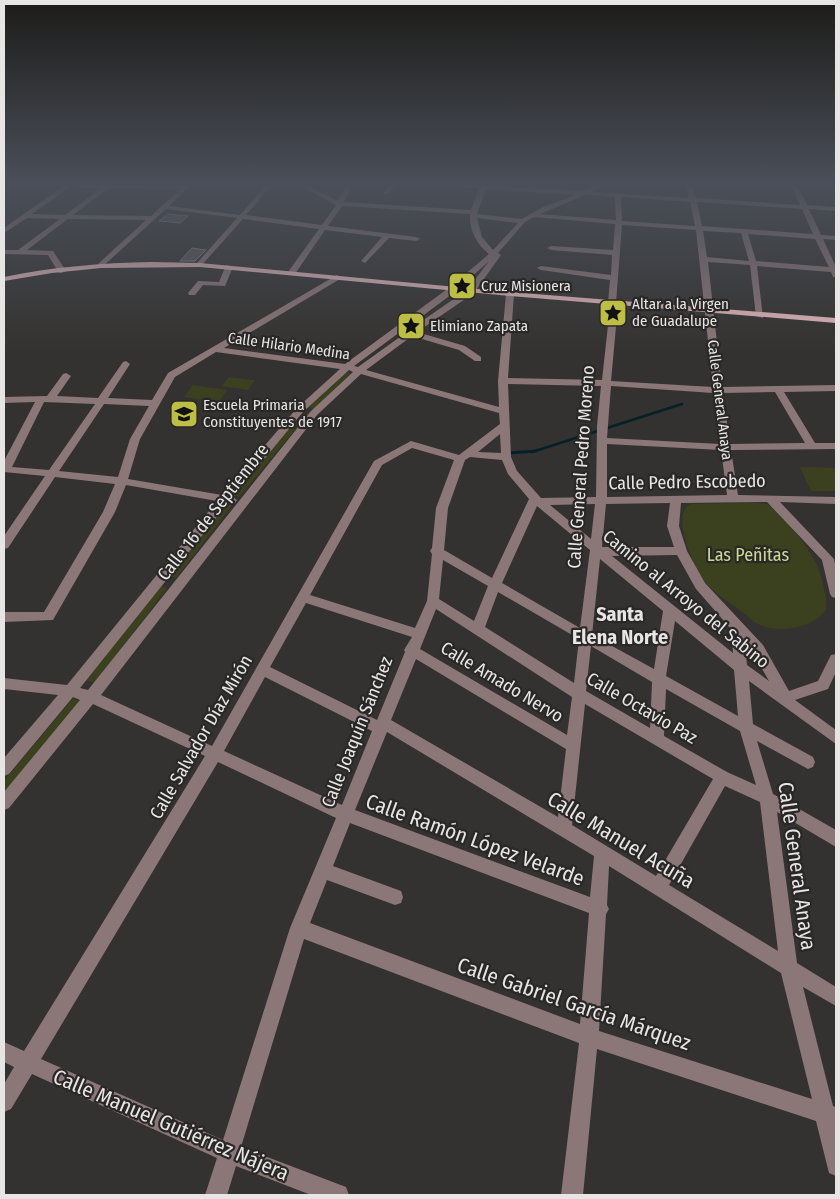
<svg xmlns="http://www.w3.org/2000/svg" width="840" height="1199" viewBox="0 0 840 1199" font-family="'Fira Sans Condensed',sans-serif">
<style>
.green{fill:#3b411e}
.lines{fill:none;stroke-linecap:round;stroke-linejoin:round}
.stream-far1{stroke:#042128;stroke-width:2.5}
.stream{stroke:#042128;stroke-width:3}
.building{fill:#5a5758;stroke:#868385}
.minor{fill:#8c7778;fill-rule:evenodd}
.major{fill:#e6babd;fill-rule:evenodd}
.labels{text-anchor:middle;stroke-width:4.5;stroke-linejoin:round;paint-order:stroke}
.far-poi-label{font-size:15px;fill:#e7e6e5;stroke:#2a2827;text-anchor:start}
.far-street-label{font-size:15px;fill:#e7e6e5;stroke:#2a2827}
.street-label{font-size:18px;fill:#e7e6e5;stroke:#2a2827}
.park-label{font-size:18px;fill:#ccd995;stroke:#2a2827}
.quarter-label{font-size:20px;font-weight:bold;fill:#e7e6e5;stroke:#2a2827}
.near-street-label{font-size:21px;fill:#e7e6e5;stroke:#2a2827}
</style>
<rect width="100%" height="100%" fill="#343230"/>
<path class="green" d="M345,371l6,2 -37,36 -7,-2z
M229,377l23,3h3l-7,10 -26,-4z
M193,385l34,5 -8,12 -35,-5z
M303,413l5,1 -69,83 -7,-2z
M800,467l36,1v23h-25z
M227,502l7,1 -58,75 -7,-2z
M759,503c4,1 8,0 11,3 13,8 41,45 47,59 4,9 6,19 8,29 1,6 3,13 -1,18 -14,17 -45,21 -64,13 -6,-2 -10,-7 -15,-11 -15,-12 -32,-20 -43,-36 -9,-14 -33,-68 -10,-74z
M161,586l6,2 -72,95 -10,-3z
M73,698l7,4 -76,92v-13z"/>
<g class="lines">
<path class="stream-far1" d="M532,452l150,-48"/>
<path class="stream" d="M508,453l28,-2"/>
</g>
<path class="building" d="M168,214l20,2 -8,7 -21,-2z
M192,248l14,2 -11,11h-15z"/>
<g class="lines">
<path class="minor" d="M30,185h161l-22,21 71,9 26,-30h6l-26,30 76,10 14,-20 -37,-20h7l32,16 8,-16h6l-8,17 127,8 8,-22 -25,-1 -3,-2h36l96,6 13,-6h7l-11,7 97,6 -4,-13h6l5,13 104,7 -9,-20h6l10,20 29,2v4l-27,-2 12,26 15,1v4l-13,-1 13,28v10h-3l-2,-5 -74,-6 6,52 -7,-2 -6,-51 -42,-3 14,125 114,-2v6l-52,1 31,51h21v6l-105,1 7,45 98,2v7l-56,-2 54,57 2,10v29l-4,-1 -2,-3 -8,-34 -55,-58 -86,1 -2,23 8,25 18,32 58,62 26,46 29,-10 13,-26 5,-1v18l-8,17 -33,11 41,30v14l-87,-63 4,43 60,33 2,5 -2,5 -5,2 -51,-28 16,53 63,36v17l-59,-35 20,151 39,24v19l-33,-19 30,119 3,1v69l-7,-3 -13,-52 -219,-72 -14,146h-22l18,-152 -275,-104 -63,208 105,40 3,8h-38l-75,-29 -9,29h-22l12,-37 -185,-84 -21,35 -7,3v-28l10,-17 -10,-5v-20l20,9 181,-295 -112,-52 -84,104 -5,2v-18l76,-92 -7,-3 -64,77 -5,2v-18l54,-63 -54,-6v-11l63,7 150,-184 -91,-16 -11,27 -62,108 -49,2v-10h40l59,-100 12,-28 -60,-7 -47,71 -4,1v-13l41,-60 -41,-4v-11l31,-59 -31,1v-6l43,-1 16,-22 3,-1 5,3 -14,20 41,2 25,-36 3,-1 4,3 -22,34 44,2 16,-27 169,-98 4,2 -1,2 -116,69 121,16 105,-77 39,-33c-13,-10 -20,-25 -19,-40l-128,-8 -14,20 88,11 4,2 -4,2 -27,-3 -24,25 -4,-2 21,-24 -57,-7 -30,44h-3l-4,-2 31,-43 -76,-10 -43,48h-3v-4l40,-45 -71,-9 -64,58 -4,-2 1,-2 47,-43 -78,-1 -41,31 26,1 13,20 -4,2h-3l-11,-18 -44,-1v-4h14l42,-31 -33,-1 -23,15v-5l58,-41h-29zM70,187l31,1 -36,27 -33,-1zM109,188l71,1 -29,27 -78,-1zM486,189l89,6 -32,12 -21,12 -45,-5zM585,195l30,2 1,23 -76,-6zM621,197l69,5 5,24 -73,-5zM697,202l105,7 11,25 -111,-8zM534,217l81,7 -2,26 -62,-4 -4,2 4,2 61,5 -1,20 -70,-9 -4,2 4,2 69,10 -2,23 4,2 4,-2 6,-78 74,5 17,157 -102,-6 6,-65 -4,-2 -4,2 -7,64 -94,-2 6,-84 -4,-2 -4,2 -8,87 1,26 -133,-37 46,-34 47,14 16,11h6v-4l-16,-11 -48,-14 57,-39 27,-38 -3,-2 27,-31zM477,218l41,5 -25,27 -11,-13zM703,231l38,2 8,28 -42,-4zM748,234l67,5 14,28 -73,-6zM489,261l-21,28 -59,41 -4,-1 51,-38zM400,332l4,2 -46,33 -4,-1zM216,352l124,17 -43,39 -75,87 -94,-16 12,-40 35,-62zM349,370l4,2 -42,39 -223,279 -8,-2 148,-185h7l2,-3 -4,-3 70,-85zM361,374l138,39 1,11 -41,31 -48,-14 -37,20 -162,285 -111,-51 216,-280zM508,384l93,2 -4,40 -1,71 -55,1 -24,-27 -6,-14zM611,386l102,7 7,51 -113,-6zM775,392l30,51 -75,1 -7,-51zM44,402l51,2 -46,66 -37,-3zM104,404l45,2 -19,33 -12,38 -59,-6zM500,434l1,19 -23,-1zM607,444l114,6 6,45 -120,2zM412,448l42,12 -18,48 -4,40 -2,3 2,3 -5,47 -12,27 -105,-33 72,-130zM470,457l32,3 6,14 21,25 -37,79 -48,-28 4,-42 17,-48zM670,503l-3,23 7,21h-72l4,-43zM595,504l-4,35 -41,-34zM537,506l53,44 -10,78 -78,-45zM677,555l19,34 35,40 2,24 -121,-97zM600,559l63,52 -9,58 -62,-34zM443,560l45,26 -14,35 -35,-22zM498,592l81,47 -5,44 -89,-56zM306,603l106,34 -8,13 1,2 -28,68 -107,-53zM436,609l136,88 -5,38 -147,-86zM675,621l59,49 4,46 -72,-40zM745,644l8,9 16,28 -22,-16zM591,646l61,36 -2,46 -64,-37zM416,659l150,90 -8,68 -167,-97zM265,677l107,54 -30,74 -118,-54zM666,689l74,42 16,54 -29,-13 -63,-36zM585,704l128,75 -57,97 -84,-51zM387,732l207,124 -4,41 -235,-87zM218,762l118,56 -46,110 -67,212 -182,-81zM725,786l35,16 18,149 -109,-66zM350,823l239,90 -9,111 -270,-101 17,-43 68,25 6,-2 2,-6 -2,-6 -68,-25zM609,866l172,107 31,126 -213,-68 7,-117 3,-5 -2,-4z
M392,185h6l-11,9h-4v-2z
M226,265l7,2 -8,19 -22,-1 -8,10h-6l-1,-2 10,-12 21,1z"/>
<path class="major" d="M151,262l49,1 310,29 326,26v5l-326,-27 -310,-29 -99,1 -49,5 -48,8v-4c48,-10 97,-14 147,-15z"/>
</g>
<linearGradient id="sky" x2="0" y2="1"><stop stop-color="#1d1c1a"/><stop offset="0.52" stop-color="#4a4f59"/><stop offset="1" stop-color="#4a4f59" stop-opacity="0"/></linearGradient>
<rect width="840" height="353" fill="url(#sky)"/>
<defs>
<symbol id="sight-square" viewBox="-11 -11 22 22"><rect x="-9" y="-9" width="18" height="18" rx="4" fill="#bcbf43" stroke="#2a2827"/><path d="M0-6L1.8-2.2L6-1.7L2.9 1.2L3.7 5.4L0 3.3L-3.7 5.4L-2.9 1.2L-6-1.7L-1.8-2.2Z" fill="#111"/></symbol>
<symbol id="school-square" viewBox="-11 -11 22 22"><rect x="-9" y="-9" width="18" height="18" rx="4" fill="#bcbf43" stroke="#2a2827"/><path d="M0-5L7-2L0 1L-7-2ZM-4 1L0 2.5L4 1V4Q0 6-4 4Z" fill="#111"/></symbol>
</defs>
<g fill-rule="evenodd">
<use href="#sight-square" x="446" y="270" width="32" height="32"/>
<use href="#sight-square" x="597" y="297" width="32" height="32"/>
<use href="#sight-square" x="395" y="310" width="32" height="32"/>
<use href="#school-square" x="168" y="398" width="32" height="32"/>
</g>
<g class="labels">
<g class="far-poi-label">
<text x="481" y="291">Cruz Misionera</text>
<text x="632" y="309">Altar a la Virgen<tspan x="632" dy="17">de Guadalupe</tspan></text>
<text x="430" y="331">Elimiano Zapata</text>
<text x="203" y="410">Escuela Primaria<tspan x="203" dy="17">Constituyentes de 1917</tspan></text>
</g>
<g class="far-street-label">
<text transform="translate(289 346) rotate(8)" y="5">Calle Hilario Medina</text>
<text transform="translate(720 400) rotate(83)" y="5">Calle General Anaya</text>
</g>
<g class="street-label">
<text transform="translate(581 467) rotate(-86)" y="6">Calle General Pedro Moreno</text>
<text transform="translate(687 482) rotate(-1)" y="6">Calle Pedro Escobedo</text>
<text transform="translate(213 512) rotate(-52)" y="6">Calle 16 de Septiembre</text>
<text transform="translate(686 599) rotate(39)" y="6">Camino al Arroyo del Sabino</text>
<text transform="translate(502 682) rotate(31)" y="6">Calle Amado Nervo</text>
<text transform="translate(642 708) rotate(30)" y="6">Calle Octavio Paz</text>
<text transform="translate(357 732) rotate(-68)" y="6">Calle Joaquín Sánchez</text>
<text transform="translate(201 737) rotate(-60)" y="6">Calle Salvador Díaz Mirón</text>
</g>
<g class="park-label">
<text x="748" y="561">Las Peñitas</text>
</g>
<g class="quarter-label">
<text x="620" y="621">Santa<tspan x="620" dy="23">Elena Norte</tspan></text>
</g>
<g class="near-street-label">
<text transform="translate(475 840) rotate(20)" y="7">Calle Ramón López Velarde</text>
<text transform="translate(621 840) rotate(31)" y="7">Calle Manuel Acuña</text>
<text transform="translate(797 866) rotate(82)" y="7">Calle General Anaya</text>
<text transform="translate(574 1004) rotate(19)" y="7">Calle Gabriel García Márquez</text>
<text transform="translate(171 1125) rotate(23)" y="7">Calle Manuel Gutiérrez Nájera</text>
</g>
</g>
<rect width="840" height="1199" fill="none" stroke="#e7e6e5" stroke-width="10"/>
</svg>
